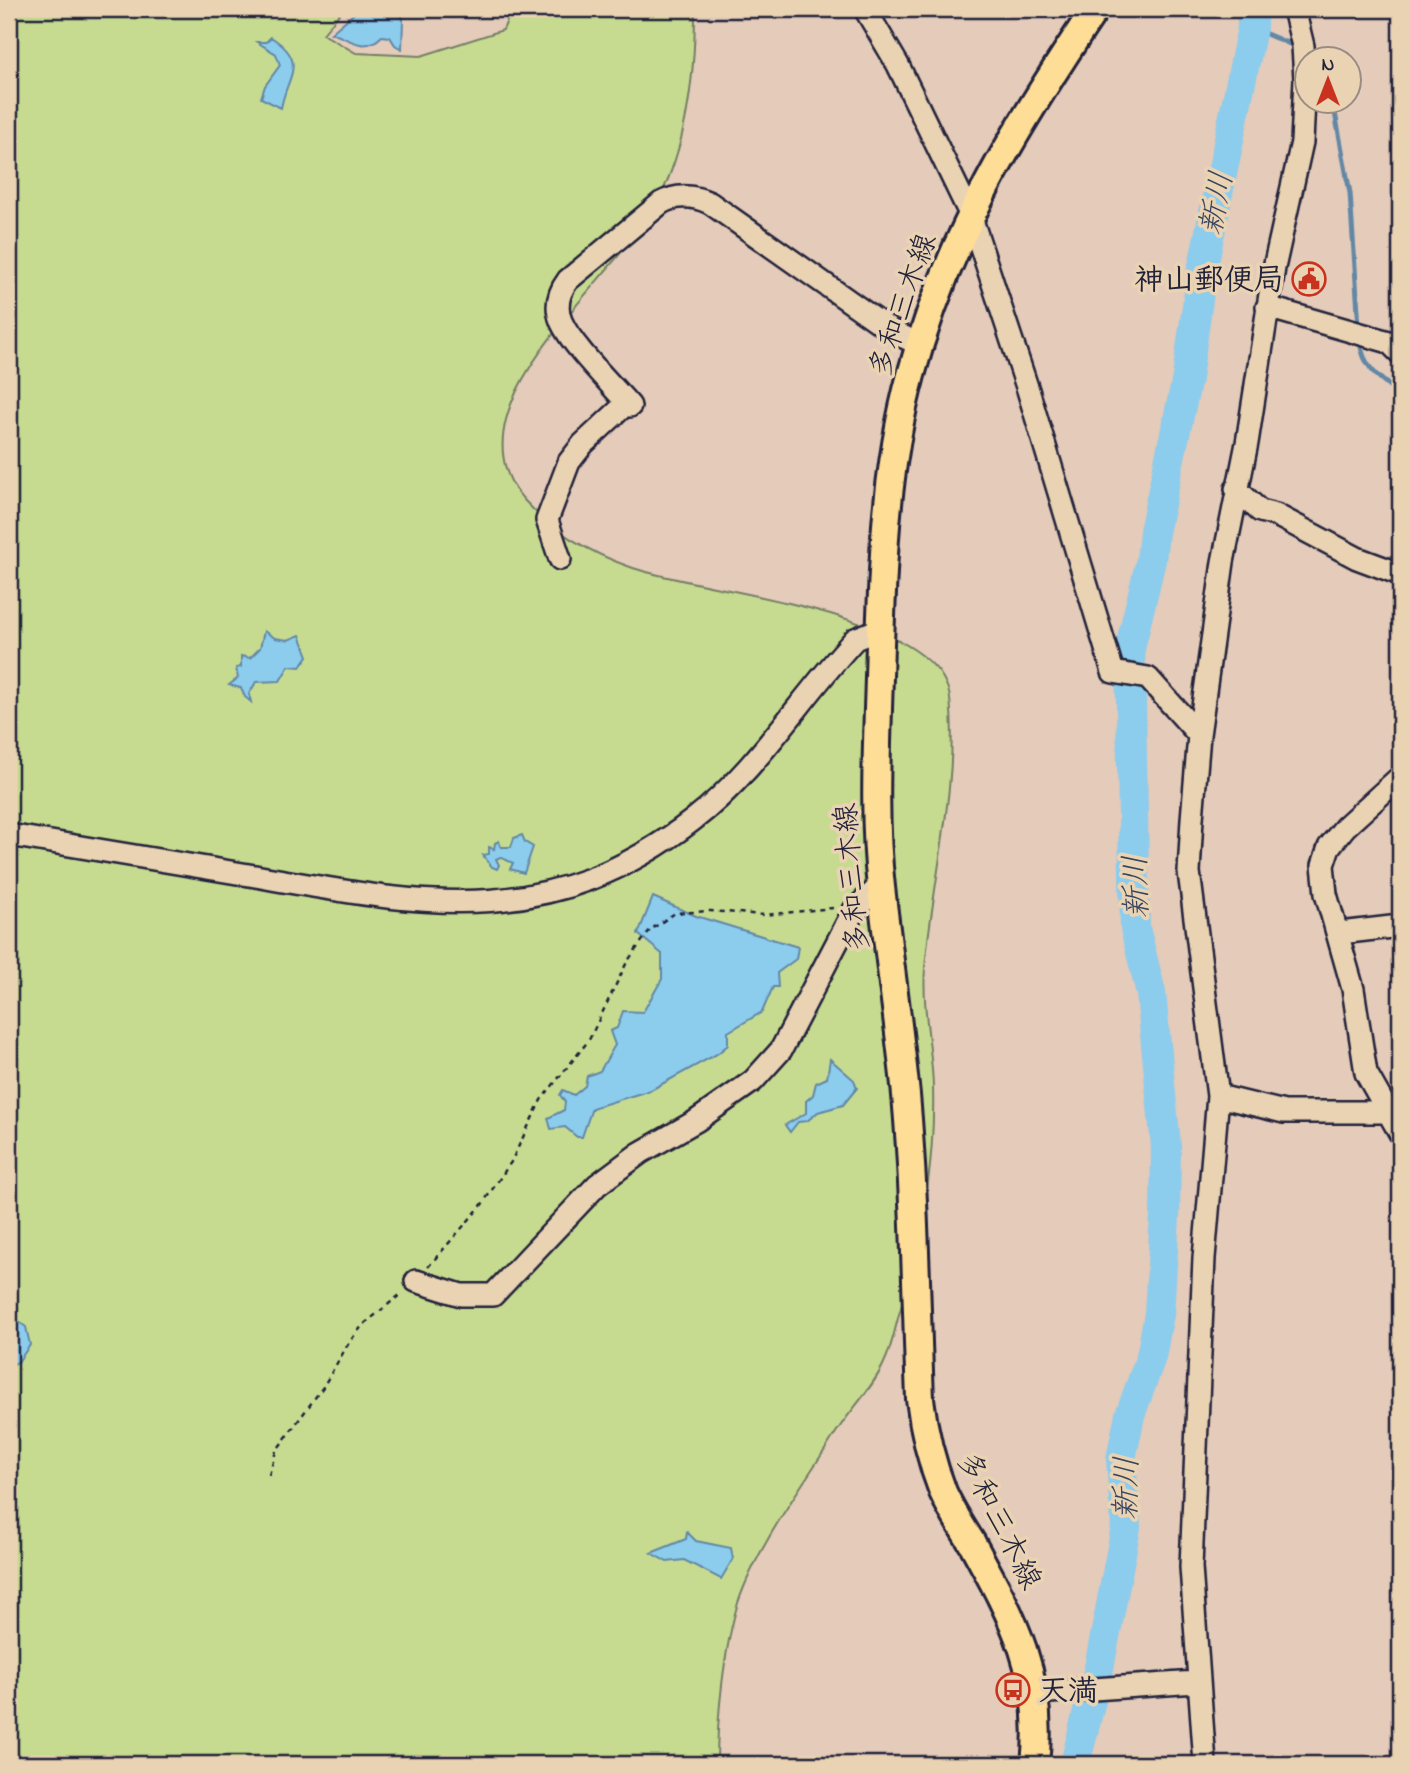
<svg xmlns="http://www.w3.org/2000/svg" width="1409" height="1773" viewBox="0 0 1409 1773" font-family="'Indie Flower','Klee One',sans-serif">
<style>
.green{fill:#c7db90;stroke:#747e66;stroke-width:2}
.water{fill:#8ccced;stroke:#6288a6;stroke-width:2}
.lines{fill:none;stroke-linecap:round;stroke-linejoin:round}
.stream{stroke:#6288a6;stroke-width:5}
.river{stroke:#8ccced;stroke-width:30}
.minor-casing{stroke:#22223b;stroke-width:26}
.major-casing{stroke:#22223b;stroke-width:32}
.path{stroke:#22223b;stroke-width:2.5;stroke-dasharray:5 5;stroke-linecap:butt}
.minor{stroke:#ead3b3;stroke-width:21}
.major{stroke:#fedd96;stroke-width:26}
.labels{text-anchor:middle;stroke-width:7;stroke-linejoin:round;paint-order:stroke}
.poi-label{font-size:30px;font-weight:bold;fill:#22223b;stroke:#ead3b3;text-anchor:end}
.street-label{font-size:30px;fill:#22223b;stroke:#ead3b3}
.water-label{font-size:32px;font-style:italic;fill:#37445f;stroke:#ead3b3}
</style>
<rect width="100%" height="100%" fill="#e4cbba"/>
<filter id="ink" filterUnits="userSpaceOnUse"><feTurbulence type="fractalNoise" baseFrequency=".0143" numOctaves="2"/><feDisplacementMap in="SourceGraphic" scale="14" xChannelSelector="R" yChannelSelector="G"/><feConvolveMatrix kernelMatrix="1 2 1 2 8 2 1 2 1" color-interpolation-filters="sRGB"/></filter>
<g filter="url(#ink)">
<path class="green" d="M9,9h334l-20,25 33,19 65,3 82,-26 9,-21h183c0,63 -7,133 -36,190 -38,77 -218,208 -135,301 29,32 69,54 109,68 70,24 308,43 317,131 9,83 -18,185 -25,269 -3,39 7,80 8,119 2,76 -11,152 -33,224 -5,17 -8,36 -16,52 -11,25 -34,47 -49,71 -32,51 -78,112 -97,169 -14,46 -21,113 -21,161h-708z"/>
<path class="water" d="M359,9h40l4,10 -1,30 -7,-4 -5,-8 -8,-1c-18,18 -31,3 -51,-3z
M271,37c38,25 16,38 10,71l-20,-10 4,-12 15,-21 -4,-11 -19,-12h9z
M264,631l11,7 13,2 12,-5 8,21 -8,11 -11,-1 -9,15 -24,1 -7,12 2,8 -6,-5 -4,-9 -12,-3 9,-7 -2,-10 5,-1v-11l9,2 10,-10z
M522,835l3,7 8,5 -9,26 -14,-4 3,-6 -13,-6 -4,2 3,6 -2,4 -5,-2 -9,-12 6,-1v-7l5,2 1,-6 4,-2 2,6h10l3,-9z
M653,897l43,19 102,31 -2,12 -19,14 1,14h-5l-11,25 -34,20v13l-11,9 -66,36 -59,18 -10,29h-5l-12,-10 -14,2 -3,-11 16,-8 1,-8 -5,-7 3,-5 11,5 11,-9 2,-10 13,-5 15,-26 -5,-14 7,-3 6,-17 20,1 19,-33v-25l-24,-20z
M830,1059l24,21 3,8 -14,17 -25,7 -11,9 -9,1 -8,10 -5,-7 21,-12v-12l7,-6 3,-12 11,-5z
M11,1316l15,11 4,18 -12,17 -9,4z
M687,1532l9,9 35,7 2,11 -12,20 -37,-19 -17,2 -16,-9 35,-14z"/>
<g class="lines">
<path class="stream" d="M1252,28l45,19
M1333,102l17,91 9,134
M1360,341c3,27 20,38 40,53"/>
<path class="river" d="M1075,1764l24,-96 27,-141 -5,-68 9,-44 21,-58 8,-43 6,-98 1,-70 -15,-153 -16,-65 -5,-280 21,-88 3,-28 33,-154 15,-107 50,-243v-19"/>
<defs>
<path id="minor" d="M865,9l33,56 72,149 58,176 85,282 35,6 51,57
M1267,307l122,35 11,11
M630,406c-18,-21 -59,-61 -69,-85 -6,-15 -2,-29 7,-41l93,-77c16,-9 32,-8 49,0l180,127 30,15
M1236,489l24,22 16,4 81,43 43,16
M560,559l-13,-39 22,-58 14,-18 44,-41
M1400,777l-55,50 -16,20 -6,18 3,29 27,95 13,84 34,60
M9,835c80,14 160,27 240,40 168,29 297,59 444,-55 62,-47 108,-123 162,-181l25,-10
M1340,933l60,-7
M1218,1096l66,16h104
M416,1281l45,14h32l104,-110 43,-32 56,-32 57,-40 28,-31 73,-140 27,-25
M1035,1693l161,-11
M1205,1764l-14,-197 13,-309 14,-162 -29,-224 3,-53 7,-84 24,-173 24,-119 27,-175 28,-126 3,-63 -2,-33 -9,-37"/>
<path id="major" d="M1035,1764c10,-88 -22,-146 -63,-221 -10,-16 -21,-33 -29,-51 -12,-31 -19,-60 -23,-93 -4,-101 -5,-202 -14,-304 -7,-69 -17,-138 -25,-208 -8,-69 -4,-140 -2,-210 3,-101 5,-203 32,-302 37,-138 105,-248 184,-366"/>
</defs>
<use href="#minor" class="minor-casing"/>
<use href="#major" class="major-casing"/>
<path class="path" d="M428,1267l53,-61 30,-44 30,-62 48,-60 38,-78 23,-32 25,-17 35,-2 55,4 68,-7
M269,1475l7,-24 47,-64 27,-46 13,-16 38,-31"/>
<use href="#minor" class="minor"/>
<use href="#major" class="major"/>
</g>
</g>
<defs>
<symbol id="civic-ring" viewBox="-11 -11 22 22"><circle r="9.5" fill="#ead3b3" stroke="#c8321e" stroke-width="1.5"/><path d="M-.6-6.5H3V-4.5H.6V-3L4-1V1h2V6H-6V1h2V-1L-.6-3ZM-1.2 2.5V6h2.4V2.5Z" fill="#c8321e"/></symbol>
<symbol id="bus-ring" viewBox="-11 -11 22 22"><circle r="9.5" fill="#ead3b3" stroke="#c8321e" stroke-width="1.5"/><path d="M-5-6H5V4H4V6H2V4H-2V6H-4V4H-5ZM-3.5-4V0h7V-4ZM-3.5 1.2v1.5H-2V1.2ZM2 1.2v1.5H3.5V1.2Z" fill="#c8321e"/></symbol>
</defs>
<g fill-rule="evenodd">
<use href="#civic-ring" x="1290" y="260" width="38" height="38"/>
<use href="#bus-ring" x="994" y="1671" width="38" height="38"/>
</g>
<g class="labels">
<g class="poi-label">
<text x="1284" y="289">神山郵便局</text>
<text x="1038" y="1700" text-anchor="start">天満</text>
</g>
<g class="street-label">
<text transform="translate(902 305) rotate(-71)" y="10">多和三木線</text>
<text transform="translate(851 878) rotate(-95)" y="10">多和三木線</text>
<text transform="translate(1000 1520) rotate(63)" y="10">多和三木線</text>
</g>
<g class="water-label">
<text transform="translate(1215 203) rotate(-79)" y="11">新川</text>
<text transform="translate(1135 887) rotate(-92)" y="11">新川</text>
<text transform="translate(1125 1488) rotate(-89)" y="11">新川</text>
</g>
</g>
<rect width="1409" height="1773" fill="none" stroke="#ead3b3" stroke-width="35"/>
<rect x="18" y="18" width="1374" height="1738" fill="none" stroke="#22223b" stroke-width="2.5" filter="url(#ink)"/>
<g transform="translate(1328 80)"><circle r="33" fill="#ead3b3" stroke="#9a8c83" stroke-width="2"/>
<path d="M0-5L12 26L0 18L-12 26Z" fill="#c8321e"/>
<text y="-10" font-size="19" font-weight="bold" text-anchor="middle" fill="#22223b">N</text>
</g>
</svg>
